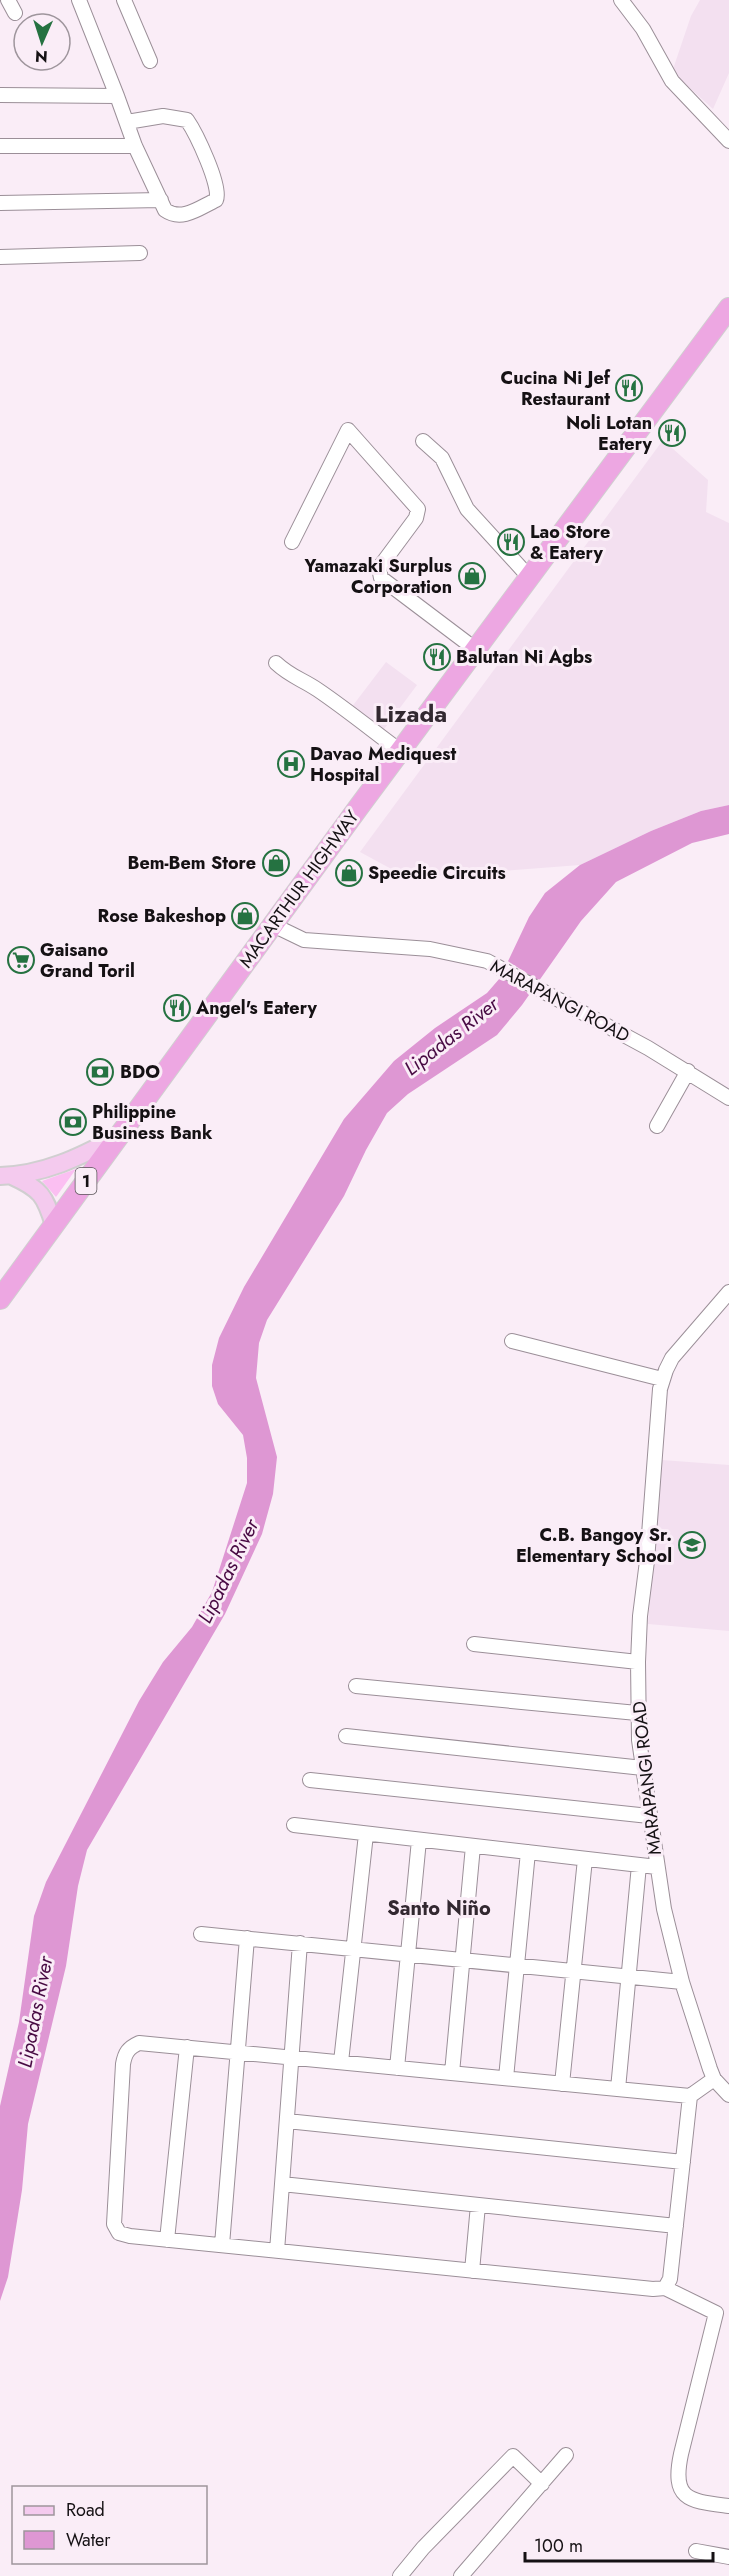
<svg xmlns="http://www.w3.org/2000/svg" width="729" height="2576" viewBox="0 0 729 2576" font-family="Jost,sans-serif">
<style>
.built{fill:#f3e0f0}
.green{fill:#fbbff2}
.water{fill:#de97d3}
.pier{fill:#faedf7}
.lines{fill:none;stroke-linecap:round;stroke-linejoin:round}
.minor-casing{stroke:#9b8f98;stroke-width:16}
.major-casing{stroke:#d0cfd0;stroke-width:20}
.highway-casing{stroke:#d0cfd0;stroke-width:22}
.minor{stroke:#fff;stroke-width:14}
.major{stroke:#f4caee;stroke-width:16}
.highway{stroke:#eda7e2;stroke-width:20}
.labels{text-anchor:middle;stroke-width:6;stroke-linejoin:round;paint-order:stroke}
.shield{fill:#faedf7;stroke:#5a5358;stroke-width:1.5}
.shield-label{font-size:16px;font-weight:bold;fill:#151114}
.poi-label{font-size:18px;font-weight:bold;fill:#151114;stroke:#faedf7;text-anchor:start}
.street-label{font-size:18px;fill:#151114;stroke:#faedf7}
.water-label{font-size:20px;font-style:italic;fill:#480a43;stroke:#faedf7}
.neighbourhood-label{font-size:20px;font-weight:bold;fill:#322830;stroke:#faedf7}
.district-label{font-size:24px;font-weight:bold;fill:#322830;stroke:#faedf7}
</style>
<rect width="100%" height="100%" fill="#faedf7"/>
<path class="built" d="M700,0h29v73l-16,36 -41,-37 19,-56z
M663,440l45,40 -2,32 23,11v282l-28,6 -50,20 -71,34 -172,13 -48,-26z
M386,662l31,23 -35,47 -31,-24z
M662,1460l67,5v166l-81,-7z"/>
<path class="green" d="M76,1169l-20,28 -14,-16z"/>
<path class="water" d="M729,805v29l-37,9 -76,39 -35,39 -59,84 -25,30 -89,59 -21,19 -21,37 -22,46 -77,124 -8,23 -3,35 21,79 -4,37 -11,40 -37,80 -138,236 -9,36 -12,80 -38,158 -6,66 -14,87 -8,24v-195l19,-84 15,-106 12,-34 93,-181 24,-39 29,-35 20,-35 35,-109v-25l-4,-23 -25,-31 -6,-18v-21l7,-27 25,-51 100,-168 50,-58 41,-33 52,-35 13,-15 29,-61 16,-24 35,-28 71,-34 50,-20z"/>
<path class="pier" d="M506,960l36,23 -9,13 -35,-21z"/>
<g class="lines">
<defs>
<path id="minor" d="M8,0l7,13
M79,0l38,96
M124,0l26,61
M621,0l22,29 29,52 57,60
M0,95l117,1 18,50 30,64c17,12 34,-2 51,-10 6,-13 -20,-67 -29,-80l-24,-4 -36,6
M0,146h135
M0,203l161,-3
M0,257l140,-4
M423,441l19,17 25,51 62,68
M292,542l56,-112 70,79 -2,9 -37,50 2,10 94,71
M276,663c15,14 26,16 42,27 28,19 55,41 82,61
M273,925l31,15 126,9 57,12 161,87 81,50
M657,1126l31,-55
M729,1292l-57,66 -6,12 -6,19 -13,172 -7,55 -2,46 1,78 25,169 18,73 28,87 4,10 15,16
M512,1341l150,38
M474,1644l164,18
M356,1686l281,27
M346,1736l297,32
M310,1780l339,36
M294,1825l363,42
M201,1934l481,48
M341,2062l25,-228
M397,2068l22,-228
M452,2073l21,-227
M506,2078l22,-226
M714,2079l-24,17 -551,-53c-11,5 -14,10 -16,21l-9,160 5,9 11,3 523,53 12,-1 51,25 -35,141c-10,47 9,47 48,52
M562,2084l23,-225
M618,2089l21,-224
M287,2121l396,41
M282,2184l394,42
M167,2240l20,-193
M222,2245l25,-307
M277,2251l23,-308
M472,2271l6,-66
M665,2288l5,-9 20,-183
M696,2551l33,6
M400,2576l23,-28 90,-92 29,28
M461,2576l105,-121"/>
<path id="major" d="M0,1176c43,-1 80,-19 117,-39
M12,1176c29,13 33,20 42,49"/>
<path id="highway" d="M0,1299l358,-491 371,-500"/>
</defs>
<use href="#minor" class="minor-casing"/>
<use href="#major" class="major-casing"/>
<use href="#highway" class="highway-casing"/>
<use href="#minor" class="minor"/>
<use href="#major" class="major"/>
<use href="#highway" class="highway"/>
</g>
<defs>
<symbol id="restaurant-ring" viewBox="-11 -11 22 22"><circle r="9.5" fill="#faedf7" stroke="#257241" stroke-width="1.5"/><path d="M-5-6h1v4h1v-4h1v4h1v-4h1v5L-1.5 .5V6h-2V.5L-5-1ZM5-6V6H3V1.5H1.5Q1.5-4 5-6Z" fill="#257241"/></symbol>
<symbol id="shop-ring" viewBox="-11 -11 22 22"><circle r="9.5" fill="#faedf7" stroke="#257241" stroke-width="1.5"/><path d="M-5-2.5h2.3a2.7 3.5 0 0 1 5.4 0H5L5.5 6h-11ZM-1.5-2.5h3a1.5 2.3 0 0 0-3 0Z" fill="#257241"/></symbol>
<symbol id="hospital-ring" viewBox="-11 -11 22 22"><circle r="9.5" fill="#faedf7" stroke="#257241" stroke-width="1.5"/><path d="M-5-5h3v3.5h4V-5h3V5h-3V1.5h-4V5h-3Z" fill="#257241"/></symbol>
<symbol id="supermarket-ring" viewBox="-11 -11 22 22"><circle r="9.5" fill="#faedf7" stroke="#257241" stroke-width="1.5"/><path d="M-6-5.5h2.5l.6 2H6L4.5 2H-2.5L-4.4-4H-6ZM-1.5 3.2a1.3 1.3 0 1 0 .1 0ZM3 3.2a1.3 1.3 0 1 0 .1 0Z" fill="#257241"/></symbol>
<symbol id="bank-ring" viewBox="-11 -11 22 22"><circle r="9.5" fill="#faedf7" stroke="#257241" stroke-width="1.5"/><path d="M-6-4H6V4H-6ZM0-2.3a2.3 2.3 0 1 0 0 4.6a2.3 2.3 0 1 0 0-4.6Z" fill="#257241"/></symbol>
<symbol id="school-ring" viewBox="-11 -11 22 22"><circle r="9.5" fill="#faedf7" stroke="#257241" stroke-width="1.5"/><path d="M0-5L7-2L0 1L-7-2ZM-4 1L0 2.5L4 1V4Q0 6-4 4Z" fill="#257241"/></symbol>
</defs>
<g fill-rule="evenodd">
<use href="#restaurant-ring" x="614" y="373" width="30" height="30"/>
<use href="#restaurant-ring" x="657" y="418" width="30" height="30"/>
<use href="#restaurant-ring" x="496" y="527" width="30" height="30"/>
<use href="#shop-ring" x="457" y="561" width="30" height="30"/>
<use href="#restaurant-ring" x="422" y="642" width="30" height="30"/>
<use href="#hospital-ring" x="276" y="749" width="30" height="30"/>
<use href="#shop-ring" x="261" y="848" width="30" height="30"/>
<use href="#shop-ring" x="334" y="858" width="30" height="30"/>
<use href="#shop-ring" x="230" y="901" width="30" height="30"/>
<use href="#supermarket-ring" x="6" y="945" width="30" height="30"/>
<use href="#restaurant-ring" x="162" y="993" width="30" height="30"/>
<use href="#bank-ring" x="85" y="1057" width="30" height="30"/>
<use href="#bank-ring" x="58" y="1107" width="30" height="30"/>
<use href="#school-ring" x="677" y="1530" width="30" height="30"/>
</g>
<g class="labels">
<rect class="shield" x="75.5" y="1168" width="21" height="26" rx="4.5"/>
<g class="shield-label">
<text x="86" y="1187">1</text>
</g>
<g class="poi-label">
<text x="610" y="384" text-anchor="end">Cucina Ni Jef<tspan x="610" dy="21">Restaurant</tspan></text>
<text x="652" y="429" text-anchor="end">Noli Lotan<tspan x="652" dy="21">Eatery</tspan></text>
<text x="530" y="538">Lao Store<tspan x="530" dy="21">&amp; Eatery</tspan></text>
<text x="452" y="572" text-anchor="end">Yamazaki Surplus<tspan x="452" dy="21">Corporation</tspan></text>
<text x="456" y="663">Balutan Ni Agbs</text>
<text x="310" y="760">Davao Mediquest<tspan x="310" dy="21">Hospital</tspan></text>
<text x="256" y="869" text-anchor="end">Bem-Bem Store</text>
<text x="368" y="879">Speedie Circuits</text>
<text x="226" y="922" text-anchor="end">Rose Bakeshop</text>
<text x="40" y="956">Gaisano<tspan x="40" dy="21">Grand Toril</tspan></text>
<text x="196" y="1014">Angel's Eatery</text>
<text x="120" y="1078">BDO</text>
<text x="92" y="1118">Philippine<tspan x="92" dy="21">Business Bank</tspan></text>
<text x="672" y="1541" text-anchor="end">C.B. Bangoy Sr.<tspan x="672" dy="21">Elementary School</tspan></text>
</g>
<g class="street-label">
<text transform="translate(299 889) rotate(-54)" y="6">MACARTHUR HIGHWAY</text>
<text transform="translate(560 1001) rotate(28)" y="6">MARAPANGI ROAD</text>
<text transform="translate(647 1778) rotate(-96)" y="6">MARAPANGI ROAD</text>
</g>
<g class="water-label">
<text transform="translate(451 1036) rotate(-38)" y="7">Lipadas River</text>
<text transform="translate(228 1571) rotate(-64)" y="7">Lipadas River</text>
<text transform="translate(35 2012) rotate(-79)" y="7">Lipadas River</text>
</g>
<g class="neighbourhood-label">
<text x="439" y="1915">Santo Niño</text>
</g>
<g class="district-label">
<text x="411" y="722">Lizada</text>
</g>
</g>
<rect x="12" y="2486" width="195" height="78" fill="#faedf7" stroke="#9e959c" stroke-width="1.5"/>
<rect x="24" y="2506" width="30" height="9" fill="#f4caee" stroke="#9e959c" stroke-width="1.5"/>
<text x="66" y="2516" font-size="18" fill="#151114">Road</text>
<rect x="24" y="2531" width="30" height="18" fill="#de97d3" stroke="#9e959c" stroke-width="1.5"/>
<text x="66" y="2546" font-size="18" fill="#151114">Water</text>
<g transform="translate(42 42) rotate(183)"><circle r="28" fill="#faedf7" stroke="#9e959c" stroke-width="1.5"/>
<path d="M0-4.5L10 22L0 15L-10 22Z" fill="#257241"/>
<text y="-9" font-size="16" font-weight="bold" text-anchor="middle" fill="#151114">N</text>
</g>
<path d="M525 2552v9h188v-9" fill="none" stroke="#151114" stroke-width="3"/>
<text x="534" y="2552" font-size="18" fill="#151114" stroke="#faedf7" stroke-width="4.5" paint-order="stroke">100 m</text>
</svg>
